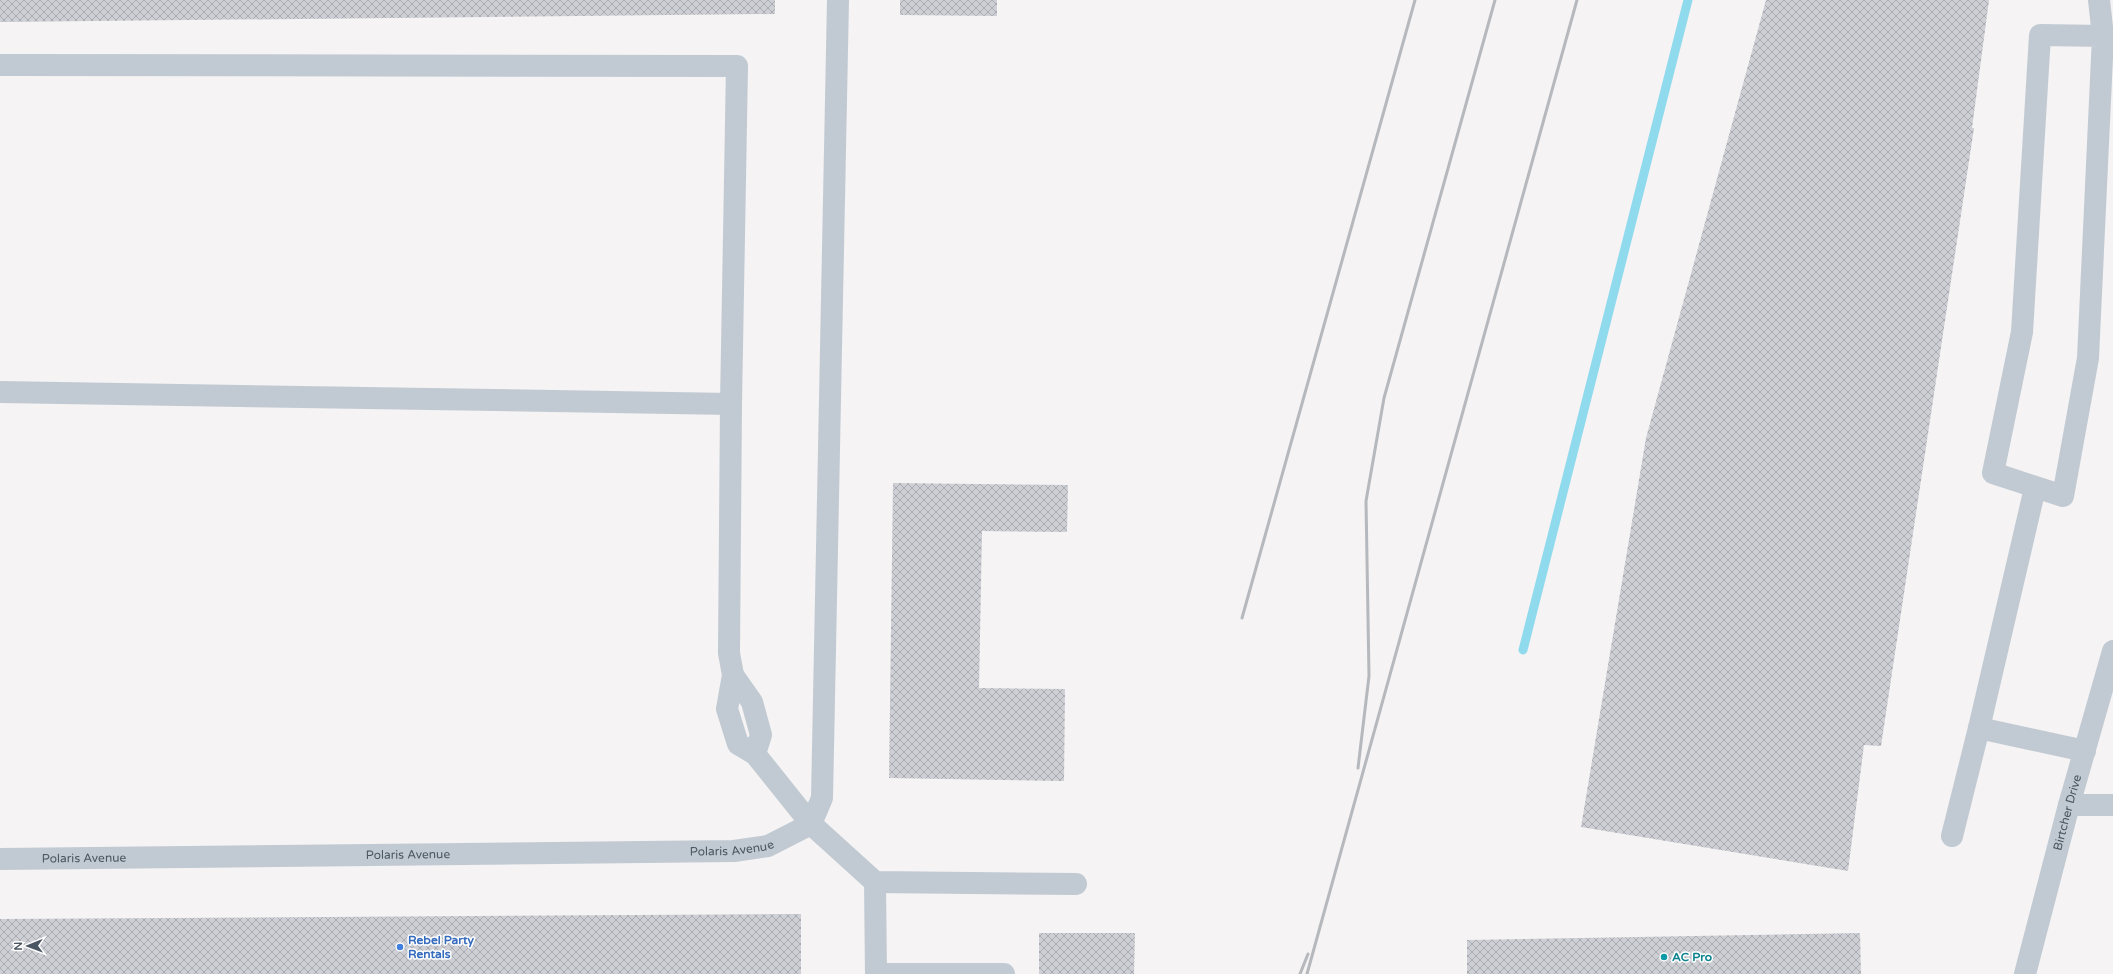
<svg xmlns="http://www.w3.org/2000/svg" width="2113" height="974" viewBox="0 0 2113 974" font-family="'Varela Round',sans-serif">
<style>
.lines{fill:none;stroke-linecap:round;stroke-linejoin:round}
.stream{stroke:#90daee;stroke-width:9}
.building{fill:url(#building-cross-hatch)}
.minor{stroke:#c1cad2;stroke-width:22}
.rail{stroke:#b5b8bd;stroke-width:3}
.shop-dot{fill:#3f7fe0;stroke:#fff;stroke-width:1.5}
.culture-dot{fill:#0f9aa8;stroke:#fff;stroke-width:1.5}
.labels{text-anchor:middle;stroke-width:3;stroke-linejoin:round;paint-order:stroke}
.street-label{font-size:12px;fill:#4a5661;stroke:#fff}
.shop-label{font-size:12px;font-weight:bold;fill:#366cbe;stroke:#fff;text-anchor:start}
.culture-label{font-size:12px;font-weight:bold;fill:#0d838f;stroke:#fff;text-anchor:start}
</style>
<defs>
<pattern id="building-cross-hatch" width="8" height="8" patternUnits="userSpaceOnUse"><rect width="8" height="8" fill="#cdcfd5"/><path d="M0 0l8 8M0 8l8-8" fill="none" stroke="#a8abb0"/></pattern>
</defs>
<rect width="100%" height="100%" fill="#f5f3f3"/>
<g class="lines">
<path class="stream" d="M1523,650l165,-650"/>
</g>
<path class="building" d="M0,0h775v14l-775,8z
M900,0h97v16l-97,-1z
M1766,0h223l-17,128h2l-93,618 -17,-1 -16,126 -267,-44 65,-389z
M893,483l175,2 -1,47 -85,-1 -3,157 86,1 -1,92 -175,-3z
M801,914v60h-801v-55z
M1039,933h96l-1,41h-95z
M1860,933l1,41h-394v-34z"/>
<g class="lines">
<g class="minor">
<path d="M2099,0l4,36 10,1"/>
<path d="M2040,35l63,1 -15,322 -25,138 -70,-23 29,-141z"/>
<path d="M0,65l737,1 -6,338 -2,249 4,22"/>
<path d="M0,392l731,12"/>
<path d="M1979,728l56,-240"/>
<path d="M755,754l6,-19 -9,-33 -19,-27 -6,34 11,35 17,10 56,70 64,58 201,2"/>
<path d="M2069,805h44"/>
<path d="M811,824l11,-26 16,-798"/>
<path d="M1952,836l27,-108 106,23"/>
<path id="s1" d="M0,859l734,-8 34,-5 43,-22"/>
<path d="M875,882l1,92"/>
<path d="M876,974h128"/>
<path id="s2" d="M2025,974l44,-169 44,-154"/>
</g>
<path class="rail" d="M1242,618l173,-618
M1358,768l11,-92 -3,-175 18,-103 111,-398
M1300,974l8,-20
M1307,974l270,-974"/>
</g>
<circle class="shop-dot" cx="400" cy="947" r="4"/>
<circle class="culture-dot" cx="1664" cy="957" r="4"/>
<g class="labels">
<g class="street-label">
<text dy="4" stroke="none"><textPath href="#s2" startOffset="167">Birtcher Drive</textPath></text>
<text dy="4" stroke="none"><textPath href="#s1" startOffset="732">Polaris Avenue</textPath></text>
<text dy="4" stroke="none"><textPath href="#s1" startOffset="408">Polaris Avenue</textPath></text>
<text dy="4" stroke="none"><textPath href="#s1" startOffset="84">Polaris Avenue</textPath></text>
</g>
<g class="shop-label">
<text x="408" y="944">Rebel Party<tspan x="408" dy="14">Rentals</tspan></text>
</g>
<g class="culture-label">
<text x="1672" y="961">AC Pro</text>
</g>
</g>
<g transform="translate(28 946) rotate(269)" stroke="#ffffff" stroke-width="3" paint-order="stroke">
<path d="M0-3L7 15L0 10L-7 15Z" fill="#4a5661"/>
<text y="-6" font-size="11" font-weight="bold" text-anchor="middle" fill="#4a5661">N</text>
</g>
</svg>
